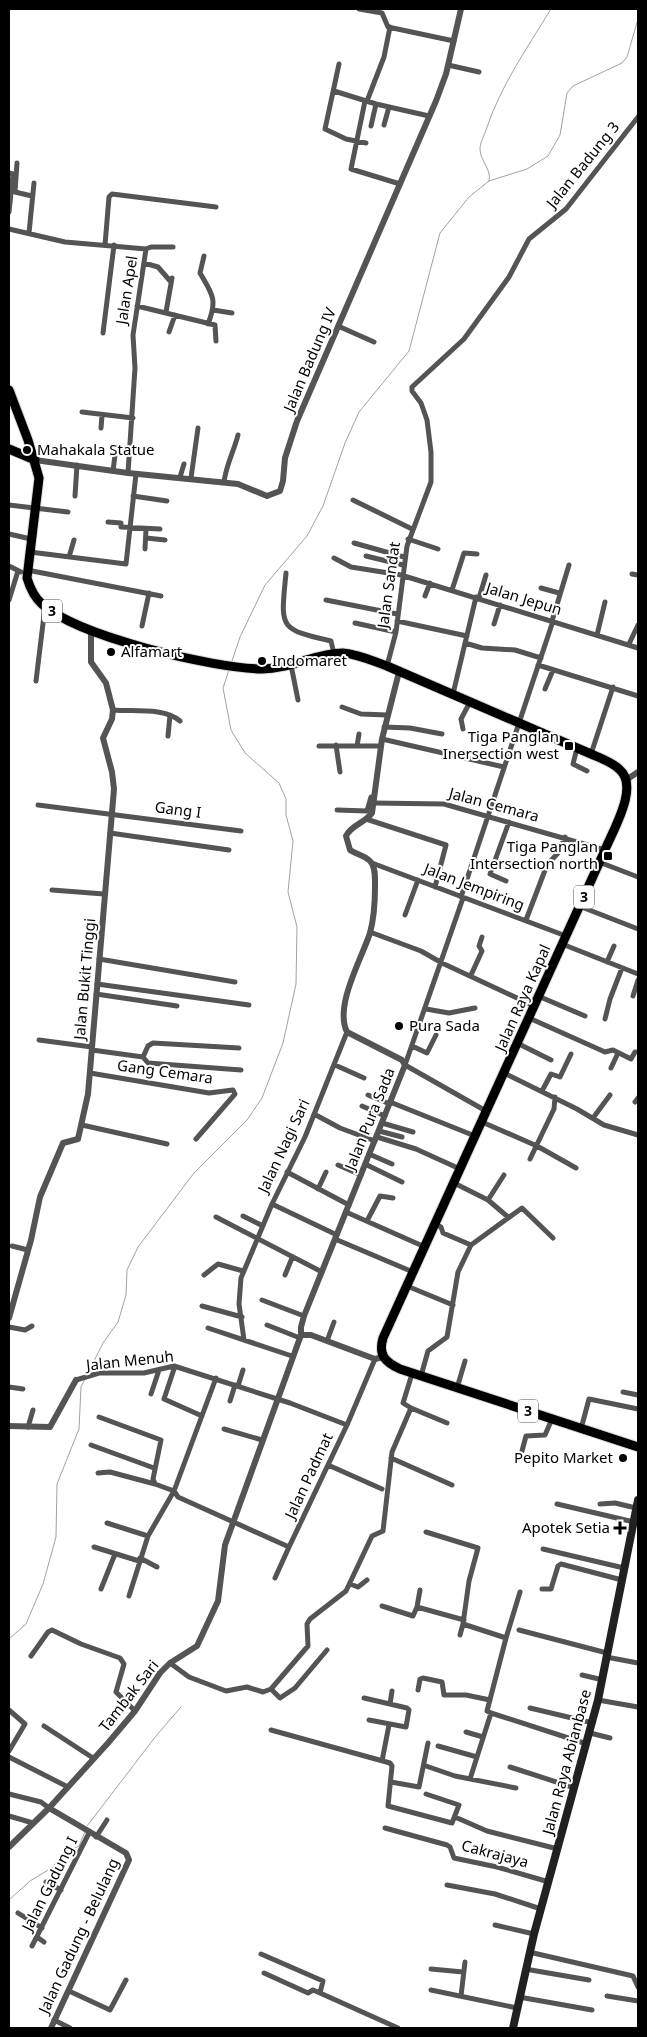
<svg xmlns="http://www.w3.org/2000/svg" width="647" height="2037" viewBox="0 0 647 2037" font-family="'Noto Sans',sans-serif">
<style>
.lines{fill:none;stroke-linecap:round;stroke-linejoin:round}
.stream{stroke:#a2a2a2;stroke-width:1}
.trunk-casing{stroke:#dbdbdb;stroke-width:11}
.minor{stroke:#545454;stroke-width:5}
.tertiary{stroke:#545454;stroke-width:6}
.secondary{stroke:#212121;stroke-width:8}
.trunk{stroke:#000;stroke-width:9}
.poi-dot{fill:#000;stroke:#fff;stroke-width:2}
.labels{text-anchor:middle;stroke-width:4;stroke-linejoin:round;paint-order:stroke}
.shield{fill:#fff;stroke:#4c4c4c;stroke-width:1}
.shield-label{font-size:14px;font-weight:bold;fill:#000}
.street-label{font-size:15px;fill:#000;stroke:#fff}
.poi-label{font-size:15px;fill:#000;stroke:#fff;text-anchor:start}
</style>
<rect width="100%" height="100%" fill="#fff"/>
<g class="lines">
<path class="stream" d="M489,181c3,-12 -9,-20 -9,-32 0,-6 4,-13 6,-19 14,-43 41,-82 65,-121
M232,661l8,-24 25,-52 42,-49 16,-30 22,-63 14,-31 50,-61 31,-118 29,-36 20,-16 38,-12 21,-13 12,-21 7,-42 6,-7 49,-23 5,-6 11,-38
M88,1373l15,-30 15,-21 8,-27 1,-25 11,-23 56,-74 53,-53 15,-22 21,-55 13,-59 1,-57 -9,-35 5,-51 -7,-26v-16l-7,-16 -34,-30 -14,-23 -8,-42 6,-18
M9,1639l17,-15 17,-40 13,-47 1,-53 22,-55 2,-42 4,-8
M87,1826l69,-90 25,-29
M9,1900l21,-19 23,-14 9,-13 17,-8 6,-14"/>
<defs>
<path id="trunk" d="M9,390l19,50 11,38 -12,100c3,10 7,19 15,26 37,33 170,64 220,65 28,0 54,-16 81,-16 15,1 30,8 44,13l204,88c9,4 21,8 28,15 21,17 -6,61 -14,81l-222,488c-5,17 2,24 17,31l238,78
M9,449l26,11"/>
</defs>
<use href="#trunk" class="trunk-casing"/>
<path class="minor" d="M359,9l23,4 6,14 66,14
M339,64l-14,65 21,10 20,4
M448,65l31,7
M334,91l42,13 53,12
M365,101l-14,68 49,15
M367,101l17,-44 6,-30
M384,125l5,-18
M371,126l5,-22
M17,163l-2,29 17,4
M9,173l4,1 -4,38
M9,229l56,13 81,7 -13,86 2,33 -7,105
M29,233l5,-50
M105,245l4,-48 3,-3 104,13
M146,249l5,-2h22
M204,256l-4,17c12,21 18,26 8,51
M144,263l14,4 13,15
M137,306l78,19 1,16
M213,310l19,3
M166,312l6,-34
M338,326l36,16
M169,332l6,-17
M103,333l11,-88
M82,412l51,6
M101,428l1,-13
M113,471l2,-16
M180,477l4,-13
M191,478l7,-50
M224,482c2,-17 10,-31 14,-47
M75,496l2,-31
M133,496l34,5
M353,500l59,29
M9,505l59,7
M108,522l13,1v4l39,2
M9,534l22,5
M146,538l19,2
M408,539l30,10
M354,543l50,14
M145,549l1,-20
M30,552l96,12 10,-90
M366,556l37,9
M69,557l5,-17
M334,558l17,9 50,8 237,73
M9,566l12,6
M27,570l134,26
M286,573c-5,54 -9,56 45,68l3,13
M632,574l6,1
M541,588l18,5
M452,590l12,-37 13,1
M425,596l5,-13
M479,598l7,-23
M9,600l9,-29
M326,600l71,14
M397,621l70,15
M552,621l17,-56
M355,623l41,9
M494,624l6,-19
M142,626l7,-33
M597,635l8,-33
M465,643l17,5 33,2 26,8
M629,644l9,-19
M291,665l7,35
M538,665l100,31
M387,666l9,-34 11,-86 24,-64v-30l-4,-32 -6,-17 -9,-12v-4l52,-48 45,-62 20,-38 37,-30 72,-92
M36,681l9,-74
M545,689l8,-19
M453,694l23,-97
M342,707l19,7 26,1
M113,710c20,2 51,-3 67,11
M384,727l26,1 32,6
M463,729l-2,-10 9,-17
M168,736l2,-21
M382,739l122,28
M336,745l4,27
M319,746h62
M357,746l2,-12
M577,748l-4,16 14,7
M591,754l22,-67
M373,803l71,1 161,46
M38,805l203,26
M337,810l30,1 4,-14h3
M366,819l80,26 -11,42
M110,833l119,17
M599,862l39,15
M372,863l194,73
M506,881l-16,-7 19,-52
M52,890l52,4
M461,897l92,-276
M463,898l-58,167 81,46
M579,906l59,23
M405,915l13,-35
M526,920l21,-55 11,-12 7,-16
M370,932l51,19 21,12 92,43
M562,944l76,30
M99,959l136,23
M607,962l7,-16
M471,975l11,-24 -3,-5 3,-9
M97,984l152,21
M96,994l81,12
M538,996l47,20
M633,996l5,-16
M426,1009l23,4 26,-5
M529,1018l76,34 8,-2 18,9 4,-7h3
M605,1019l5,-20 12,-31
M39,1040l53,7
M517,1043l34,17
M412,1046l15,7 9,-18
M92,1050l51,7 5,-11 5,-3 86,5
M143,1057l5,6 93,7
M335,1065l29,13
M611,1068l7,-15
M90,1073l119,20 24,-3 2,4 -39,45
M504,1073l73,36 27,16 34,10
M542,1091l9,-17 9,3 11,-23
M368,1095l22,9
M390,1102l85,34
M635,1102l3,-4
M362,1106l23,10
M314,1114l26,14 35,13
M593,1118l17,-23
M482,1122l55,24 39,22
M382,1123l31,9
M82,1125l85,19
M379,1131l23,6
M377,1137l39,12 44,20
M369,1154l23,10
M530,1159l24,-50 1,-12
M365,1164l37,18
M338,1165l23,10
M287,1172l62,33
M454,1183l34,17 20,17
M318,1189l8,-17
M488,1200l16,-25
M272,1204l65,31
M346,1212l79,35
M243,1216l20,10
M216,1217l106,55
M367,1221l13,-25 13,2
M435,1224l6,3 2,6 28,12 51,-37 31,30
M335,1239l78,33
M12,1246l16,4
M204,1275l14,-11 25,7
M285,1275l7,-17
M407,1286l46,19
M262,1300l42,16
M202,1306l40,11
M267,1325l33,13
M9,1327l16,3 7,-4
M208,1328l84,28
M244,1340l-5,-36 2,-26 31,-74 33,-67 42,-105
M327,1341l7,-19
M175,1366l-11,33 38,17
M421,1376l7,-25 19,-14 11,-65 13,-27
M76,1380l23,-7h45l30,-7 116,37 57,22
M238,1386l5,-16
M9,1387l14,2
M457,1388l8,-27
M623,1392l15,3
M151,1394l8,-24
M230,1401l5,-16
M411,1408l36,15
M99,1417l62,23 -8,39 2,5 19,7 42,-113
M28,1427l5,-17
M224,1429l38,11
M581,1429l8,-30 49,10
M91,1445l63,23
M522,1451l4,-15 19,-1 7,-16
M391,1458l61,27
M328,1465l54,24
M98,1473l12,-1 45,12
M557,1504l77,18
M600,1504l15,-1 21,5
M107,1523l41,13
M426,1532l52,16 -9,33 -6,43 43,14 -19,73 4,2
M94,1547l45,14
M543,1549l81,19
M140,1558l17,9
M275,1578l14,-31
M350,1584l8,3 9,-7
M101,1589l14,-35
M542,1589h9l7,-23 3,-2 61,16
M129,1596l19,-60 26,-45 4,6 111,50 58,-122 28,-66
M382,1606l31,10 4,-9 47,13
M417,1607l3,-17
M519,1630l88,23
M460,1635l3,-11
M506,1638l14,-46
M31,1656l17,-24 4,-2 29,14 39,14 4,6 -8,28 19,19
M606,1657l32,6
M170,1663l19,14 37,14 21,-4 16,5 8,-3 9,9 15,-10 32,-38
M582,1675l21,5
M271,1689l37,-43 -1,-22 3,-5 36,-28 26,-55 11,-5 9,-79 19,-44 -8,-5 9,-29
M418,1690l2,-11 3,-1 19,4 2,13h22l24,5
M364,1698l43,10 2,2 -3,17 -37,-7
M598,1700l40,7
M390,1704l2,-13
M530,1708l63,15
M9,1710l16,14 -16,27
M44,1726l49,32
M271,1730l119,33 2,3 -4,40 64,17 7,-18 -33,-11
M466,1732l17,5
M590,1733l20,5
M438,1746l39,11
M9,1757l59,30
M382,1761l7,-36
M426,1766l29,10 61,12
M510,1767l65,21
M470,1779l21,-66 96,31
M391,1782l28,5 9,-44
M9,1794l32,8 8,6
M9,1816l24,7
M455,1817l32,14 71,18
M385,1828l62,17 3,2 4,11 43,9 52,15
M96,1837l11,-17
M46,1882l15,8
M447,1885l48,9 46,15
M18,1913l24,15
M495,1925l39,9
M37,1937l7,5
M32,1946l57,-113
M529,1952l104,24 5,11
M261,1954l62,27 -3,12 78,35
M431,1969l32,3
M525,1969l64,11
M264,1973l44,20 5,-3 7,3
M431,1990l86,18
M69,1991l41,19 16,-30
M461,1996l4,-34
M607,1996l31,5
M519,1997l73,13
M54,2020l16,8"/>
<path class="tertiary" d="M35,460l93,13 110,11 29,12 13,-5 3,-10 2,-23 12,-37 139,-320 10,-27 15,-65
M626,780l12,-8
M9,1318l22,-78 9,-43 23,-54 15,-4 10,-45 26,-305 -2,-17 -9,-34 9,-19 1,-9 -7,-27 -15,-21v-32
M301,1335v-8l3,-11 101,-251 -3,-5 -55,-28c-13,-26 15,-74 23,-99 4,-15 5,-31 5,-46 0,-8 1,-20 -5,-26 -4,-5 -14,-7 -20,-11l-4,-14c5,-11 19,-13 26,-23l10,-74 17,-67
M9,1426l41,1 26,-47
M49,1808l77,45 3,7 -78,168
M9,1847l40,-39 59,-65 27,-32 25,-38 10,-10 27,-17 21,-45 7,-56 76,-210h10l64,24 8,-2"/>
<path class="secondary" d="M513,2028l21,-94 64,-234 40,-200"/>
<use href="#trunk" class="trunk"/>
</g>
<g class="poi-dot">
<circle cx="27" cy="450" r="5"/>
<circle cx="111" cy="652" r="5"/>
<circle cx="262" cy="661" r="5"/>
<rect x="564" y="741" width="10" height="10" rx="2.5"/>
<rect x="603" y="851" width="10" height="10" rx="2.5"/>
<circle cx="399" cy="1026" r="5"/>
<circle cx="623" cy="1458" r="5"/>
<path d="M617.5 1520.5h5v5h5v5h-5v5h-5v-5h-5v-5h5z"/>
</g>
<g class="labels">
<g class="shield">
<rect x="42" y="599.5" width="20" height="23" rx="4"/>
<rect x="574" y="885.5" width="20" height="23" rx="4"/>
<rect x="518" y="1399.5" width="20" height="23" rx="4"/>
</g>
<g class="shield-label">
<text x="52" y="616">3</text>
<text x="584" y="902">3</text>
<text x="528" y="1416">3</text>
</g>
<g class="street-label">
<text transform="translate(583 165) rotate(-51)" y="5">Jalan Badung 3</text>
<text transform="translate(127 290) rotate(-81)" y="5">Jalan Apel</text>
<text transform="translate(310 360) rotate(-67)" y="5">Jalan Badung IV</text>
<text transform="translate(389 585) rotate(-82)" y="5">Jalan Sandat</text>
<text transform="translate(524 599) rotate(17)" y="5">Jalan Jepun</text>
<text transform="translate(494 805) rotate(15)" y="5">Jalan Cemara</text>
<text transform="translate(178 810) rotate(7)" y="5">Gang I</text>
<text transform="translate(474 887) rotate(21)" y="5">Jalan Jempiring</text>
<text transform="translate(85 979) rotate(-85)" y="5">Jalan Bukit Tinggi</text>
<text transform="translate(523 998) rotate(-66)" y="5">Jalan Raya Kapal</text>
<text transform="translate(165 1072) rotate(8)" y="5">Gang Cemara</text>
<text transform="translate(370 1119) rotate(-68)" y="5">Jalan Pura Sada</text>
<text transform="translate(284 1146) rotate(-65)" y="5">Jalan Nagi Sari</text>
<text transform="translate(130 1361) rotate(-6)" y="5">Jalan Menuh</text>
<text transform="translate(309 1476) rotate(-65)" y="5">Jalan Padmat</text>
<text transform="translate(129 1696) rotate(-52)" y="5">Tambak Sari</text>
<text transform="translate(567 1762) rotate(-75)" y="5">Jalan Raya Abianbase</text>
<text transform="translate(495 1854) rotate(15)" y="5">Cakrajaya</text>
<text transform="translate(50 1884) rotate(-63)" y="5">Jalan Gadung I</text>
<text transform="translate(79 1936) rotate(-65)" y="5">Jalan Gadung - Belulang</text>
</g>
<g class="poi-label">
<text x="37" y="455">Mahakala Statue</text>
<text x="121" y="657">Alfamart</text>
<text x="272" y="666">Indomaret</text>
<text x="559" y="742" text-anchor="end">Tiga Panglan<tspan x="559" dy="17">Inersection west</tspan></text>
<text x="598" y="852" text-anchor="end">Tiga Panglan<tspan x="598" dy="17">Intersection north</tspan></text>
<text x="409" y="1031">Pura Sada</text>
<text x="613" y="1463" text-anchor="end">Pepito Market</text>
<text x="610" y="1533" text-anchor="end">Apotek Setia</text>
</g>
</g>
<rect width="647" height="2037" fill="none" stroke="#000000" stroke-width="20"/>
</svg>
